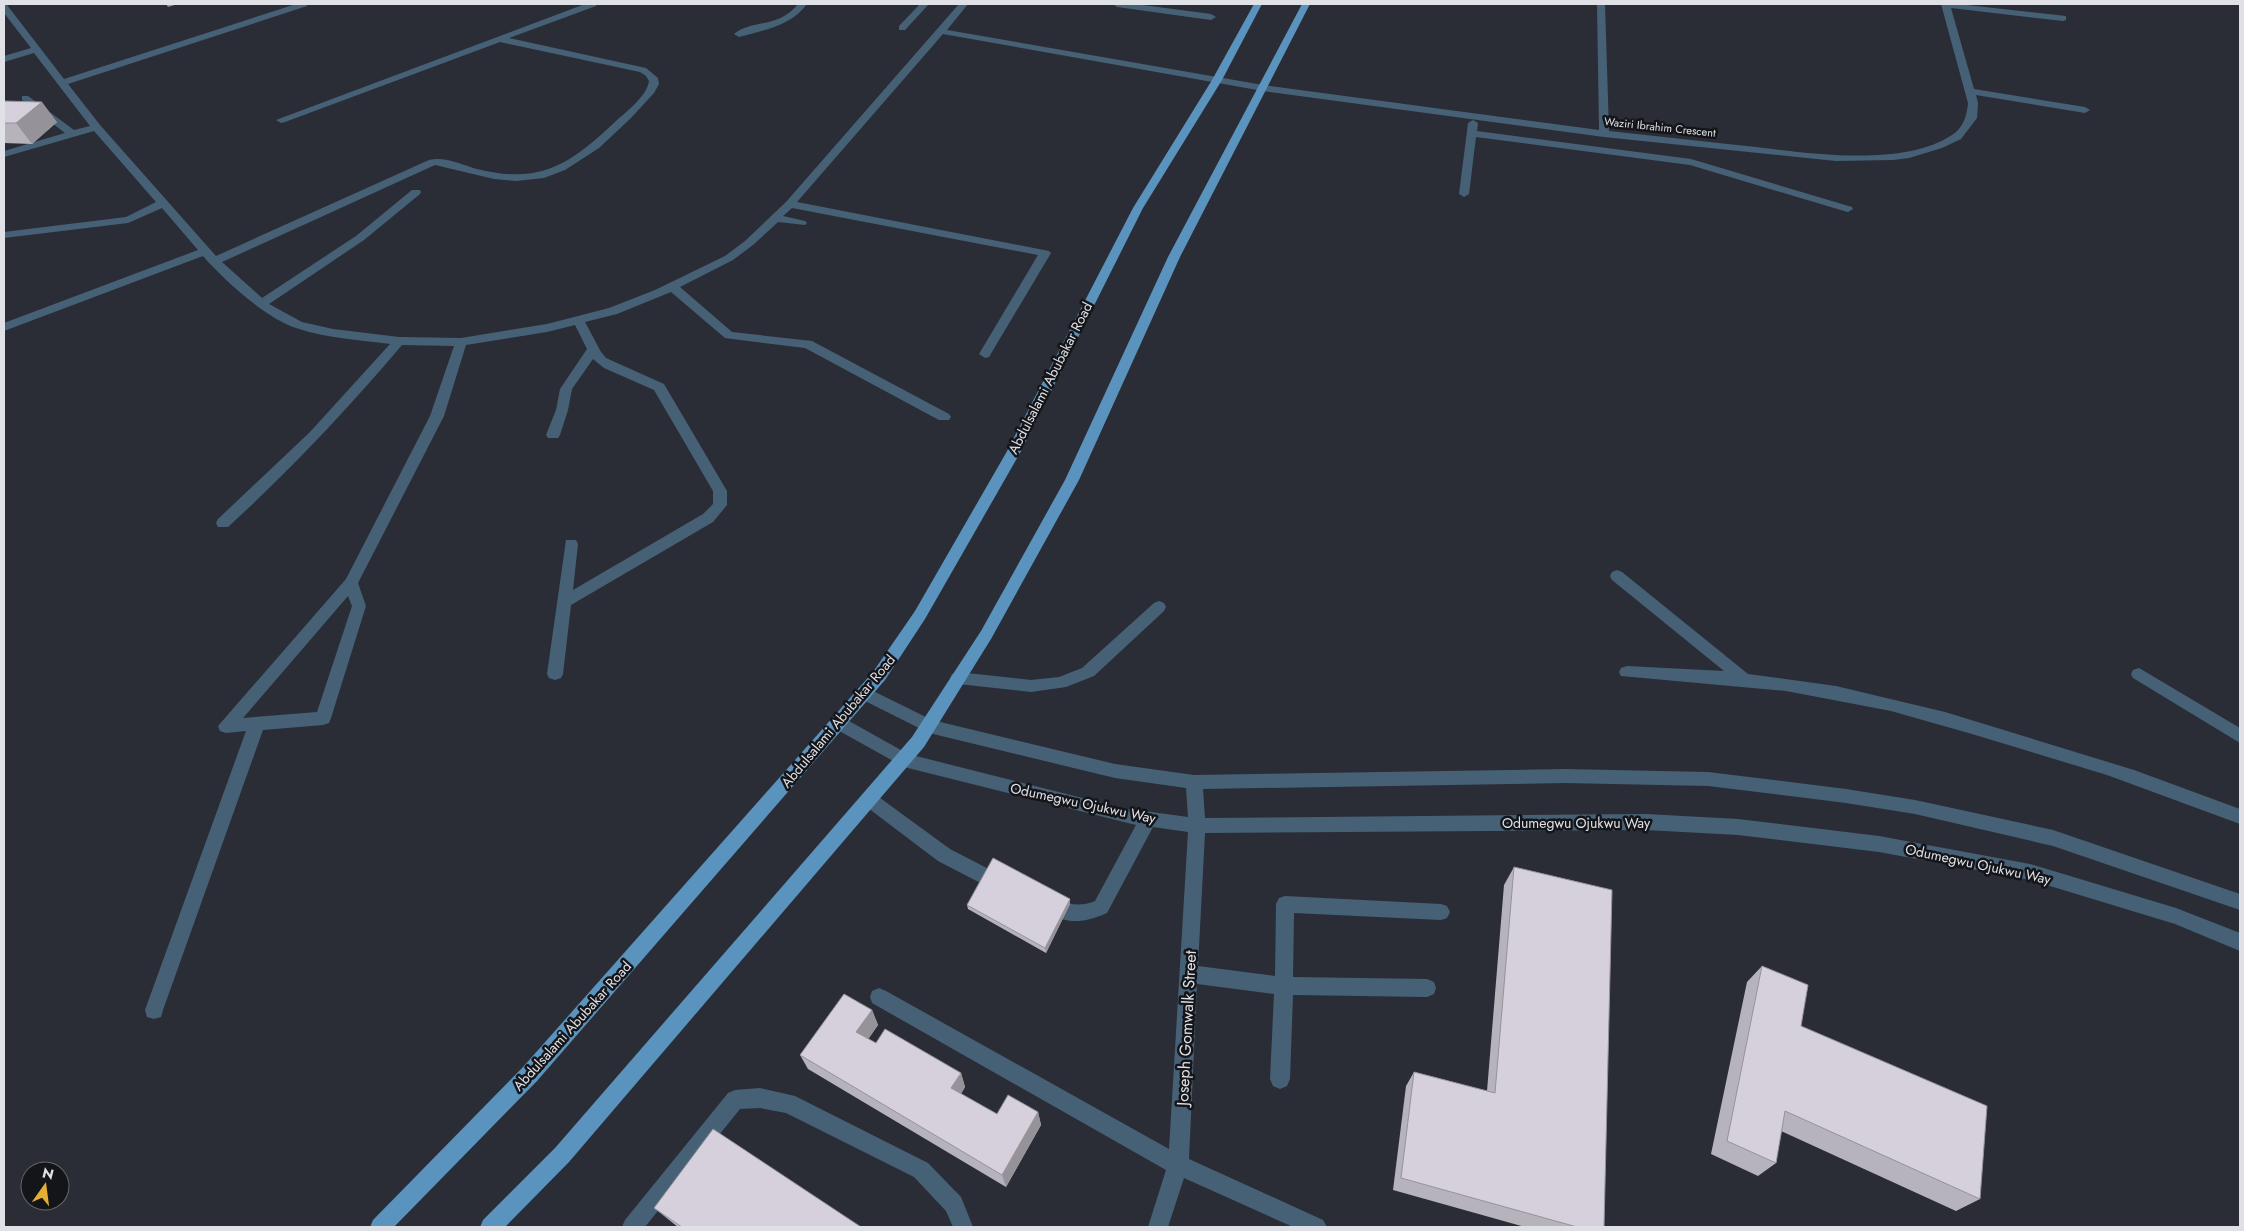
<svg xmlns="http://www.w3.org/2000/svg" width="2244" height="1231" viewBox="0 0 2244 1231" font-family="Jost,sans-serif">
<style>
.lines{fill:none;stroke-linecap:round;stroke-linejoin:round}
.minor{fill:#466176;fill-rule:evenodd}
.major{fill:#5993be;fill-rule:evenodd}
.wall{fill:#b7b3bc}
.shaded-wall{fill:#959299}
.building{fill:#d5d0db;stroke:#959299}
.labels{text-anchor:middle;stroke-width:5;stroke-linejoin:round;paint-order:stroke}
.far-street-label{font-size:11px;fill:#e0e1e7;stroke:#141519}
.street-label{font-size:14px;fill:#e0e1e7;stroke:#141519}
.near-street-label{font-size:16px;fill:#e0e1e7;stroke:#141519}
</style>
<rect width="100%" height="100%" fill="#2b2d36"/>
<g class="lines">
<path class="minor" d="M4,4l3,1 57,74 232,-75h12l-1,2 -239,78 32,41 116,131 213,-96c15,-4 34,5 48,9 63,16 94,-5 139,-48 11,-10 31,-25 33,-40l-3,-5 -6,-4 -140,-30 -215,80 -4,1 -5,-3 309,-116h12l-1,2 -87,32 137,30 12,10 1,6 -5,9 -24,26 -31,29 -34,22 -21,8 -28,3 -22,-2 -59,-14 -213,97 40,36 94,-62 56,-46h8l1,2 -1,2 -56,46 -95,64 33,18 31,7 66,8 62,1 86,-14 62,-16 46,-18 70,-34 20,-15 41,-39 173,-198h9l-21,26 316,55 336,45 -2,-126h8l4,127c46,5 91,10 137,15 58,6 154,23 206,-11 11,-7 15,-19 16,-32l-27,-99h17l108,12v4l-3,1 -112,-13 23,81 111,18 5,3 -5,3 -109,-18 2,8 -1,15 -16,21 -19,9 -33,10 -16,2 -57,1 -232,-24 -341,-46 -320,-57 -146,168 252,49 2,2 -62,104 -4,1 -6,-4 59,-99 -246,-47 -9,8 22,5 2,2 -2,2 -27,-3 -25,23 -20,15 -53,27 52,45 80,9 137,73 2,3 -2,3h-10l-134,-72 -80,-10 -54,-46 -54,22 -32,8 16,30 5,6 58,26 63,107v14l-14,17 -142,83 -8,69 -2,4 -6,2 -6,-2 -2,-4 19,-134h10l2,4 -5,46 130,-76 10,-10v-13l-59,-101 -50,-22 -11,-9 -21,30 -4,21 -8,25 -2,3h-10l-2,-3 10,-25 4,-21 27,-40 -12,-24 -28,7 -81,13 -22,71 -86,167 8,23 -35,112 -2,5 -6,2 -60,5 -100,280 -2,7 -7,2 -7,-2 -2,-7 101,-279 -20,2 -6,-2 -2,-5 128,-147 84,-163 24,-70 -52,-1c-54,64 -112,125 -174,182h-10l-2,-4 2,-4 92,-87 80,-88c-31,-4 -64,-6 -94,-16 -31,-10 -72,-48 -93,-72l-199,75v-8l194,-73 -36,-42 -34,15 -124,15v-6l122,-15 30,-15 -62,-71 -90,26v-6l61,-18 -43,-33v-4h6l46,34 16,-4 -56,-73 -30,9v-6l27,-8 -27,-35zM348,596l4,10 -35,106 -74,6z
M798,4h9c-16,22 -43,26 -68,33l-5,-3c18,-15 44,-5 64,-30z
M920,4h9l-24,26h-6v-4z
M1113,4h22l76,10 5,3 -5,3 -94,-13z
M1473,120l5,3 -1,8 214,28 161,48 1,2 -5,3 -4,-1 -154,-46 -214,-28 -7,57 -5,3 -5,-3 9,-71z
M1617,570l5,2 126,102 88,12 109,26 189,58 106,39v15l-133,-49 -135,-41 -81,-23 -105,-20 -165,-15 -2,-4 2,-4 6,-2 97,5 -112,-91 -2,-4 2,-4z
M1159,601l5,2 2,4 -2,4 -70,65 -28,11 -35,5 -73,-8 -6,-2 -2,-4 2,-4 6,-2 73,8 28,-3 23,-9 72,-65z
M2139,668l101,60v15l-107,-65 -2,-4 2,-4z
M865,687l67,33 183,44 79,11 371,-6 143,3 138,17 69,11 138,30 187,64v16l-187,-64 -138,-32 -69,-11 -138,-17 -143,-3 -362,6 2,29 441,-4 92,5 141,17 151,28 146,44 64,25v18l-65,-27 -145,-44 -151,-28 -141,-17 -92,-5 -441,3 -7,133 77,10 1,-72 3,-6 6,-2 156,8 6,2 3,6 -3,6 -6,2 -147,-7 -1,64 134,2 7,3 2,6 -2,6 -7,3 -134,-2 -3,84 -3,7 -7,3 -7,-3 -3,-7 4,-85 -77,-10 -8,175 134,61 4,7h-34l-109,-49 -16,49h-20l18,-57 -294,-167 -2,-6 2,-6 7,-3 7,3 283,158 19,-317 -35,-5 -46,86c-28,12 -39,10 -67,-2l-3,-6 3,-6c14,-6 29,13 55,2l41,-76 -232,-58 -70,-39 -2,-5 2,-5 6,-2 68,38 214,54 66,9 -2,-29 -71,-10 -186,-45 -70,-35 -2,-5 2,-5z
M870,793l6,2 74,54 56,29 3,6 -3,6 -6,2 -6,-2 -56,-29 -74,-56 -2,-5 2,-5z
M760,1088l35,8 133,67 33,34 12,30h-20l-7,-16 -32,-34 -128,-64 -26,-5 -20,1 -95,118h-23l3,-7 103,-127 7,-3z"/>
<path class="major" d="M1254,4h8l-40,76 -79,128 -123,245 -95,166 -40,61 -348,401 -143,146h-24l3,-7 150,-153 350,-395 42,-61 91,-158 127,-245 79,-128z
M1302,4h8l-130,253 -101,223 -88,159 -67,108 -355,415 -64,65h-25l3,-7 72,-72 357,-411 69,-106 84,-151 103,-223z"/>
</g>
<path class="wall" d="M4,101l53,21 -25,22 -28,-1z
M1514,867l90,360h-79l-132,-37 13,-104 8,-14 73,19 17,-206z
M1070,899v5l-24,49 -78,-44 -1,-4z
M1762,966l39,60 179,173 -24,12 -175,-80 -5,32 -18,13 -47,-22 36,-172z
M872,1010l6,15 -10,14 8,4 85,30 4,14 -4,7 36,20 41,-2 3,13 -35,62 -198,-118 -8,-14z
M654,1208l207,19h-183z"/>
<path class="shaded-wall" d="M166,4h12l-10,3z
M42,102l15,20 -25,22 -16,-21z
M1070,899v5l-24,49 -1,-5z
M872,1010l6,15 -15,22 -7,-15z
M961,1073l4,14 -9,15 -5,-14z
M1038,1112l3,13 -35,62 -4,-12z"/>
<path class="building" d="M4,101l38,1 -26,21h-12z
M993,858l77,41 -25,49 -78,-43z
M1514,867l98,23 -8,337h-27l-176,-49 13,-106 81,21z
M1762,966l46,19 -7,41 186,80 -7,93 -195,-88 -9,52 -49,-22z
M844,994l28,16 -16,22 20,11 9,-14 76,44 -10,15 46,26 11,-19 30,17 -36,63 -202,-120z
M713,1129l148,98h-179l-28,-19z"/>
<g class="labels">
<g class="far-street-label">
<text transform="translate(1660 127) rotate(6)" y="4">Waziri Ibrahim Crescent</text>
</g>
<g class="street-label">
<text transform="translate(1050 378) rotate(-63)" y="5">Abdulsalami Abubakar Road</text>
<text transform="translate(838 721) rotate(-50)" y="5">Abdulsalami Abubakar Road</text>
<text transform="translate(1083 803) rotate(12)" y="5">Odumegwu Ojukwu Way</text>
<text x="1576" y="828">Odumegwu Ojukwu Way</text>
<text transform="translate(1978 864) rotate(12)" y="5">Odumegwu Ojukwu Way</text>
<text transform="translate(572 1026) rotate(-48)" y="5">Abdulsalami Abubakar Road</text>
</g>
<g class="near-street-label">
<text transform="translate(1186 1028) rotate(-87)" y="6">Joseph Gomwalk Street</text>
</g>
</g>
<rect width="2244" height="1231" fill="none" stroke="#e0e1e7" stroke-width="10"/>
<g transform="translate(45 1186) rotate(14)"><circle r="24" fill="#141519" stroke="#66676b"/>
<path d="M0-4L9 19L0 12L-9 19Z" fill="#e4ae35"/>
<text y="-8" font-size="14" font-weight="bold" text-anchor="middle" fill="#e0e1e7">N</text>
</g>
</svg>
